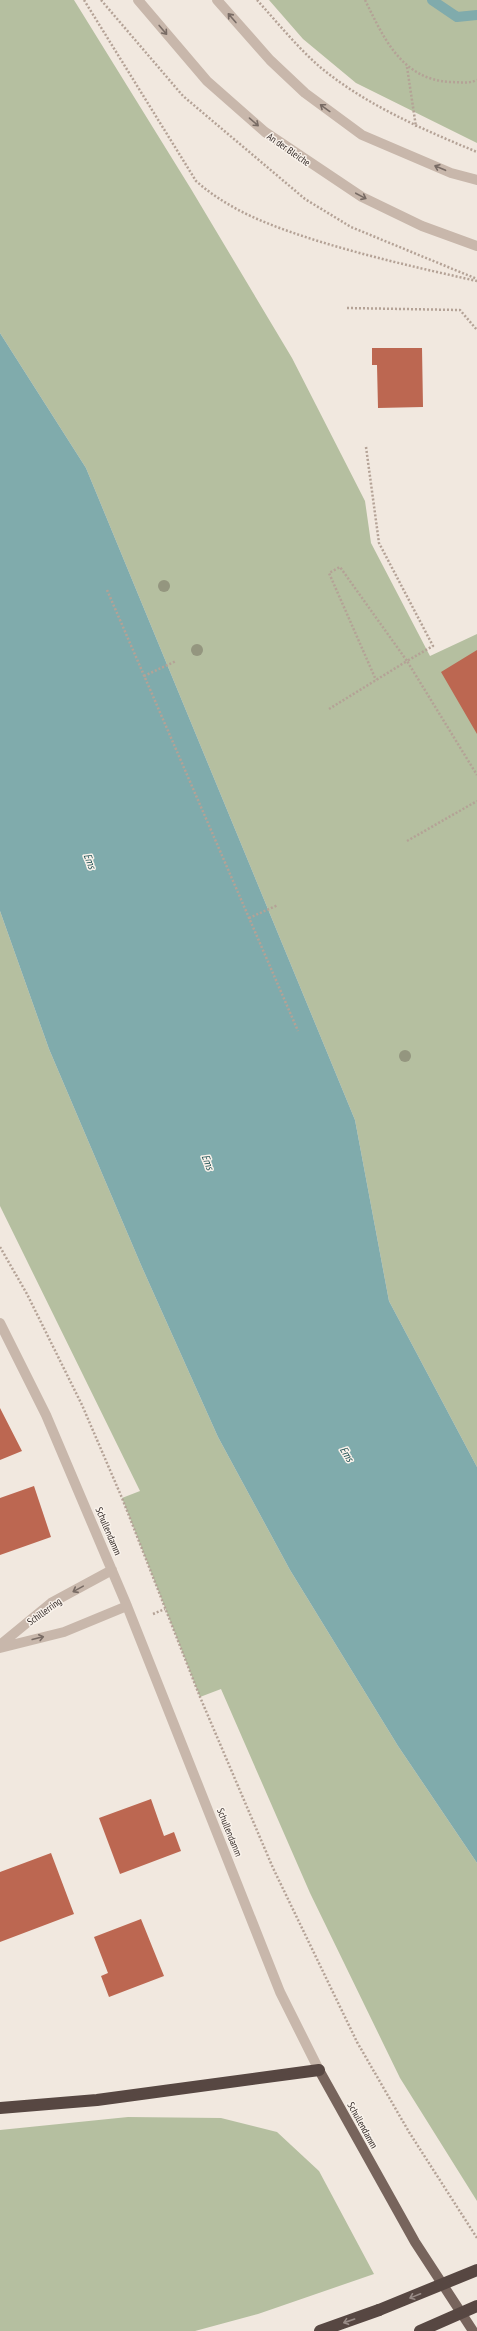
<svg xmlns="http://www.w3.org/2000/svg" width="477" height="2331" viewBox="0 0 477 2331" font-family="'PT Sans Narrow',sans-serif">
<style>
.green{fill:#b5bfa0}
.water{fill:#80abac}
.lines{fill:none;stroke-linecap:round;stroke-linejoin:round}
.stream{stroke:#80abac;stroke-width:10}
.building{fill:#bc6751}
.path{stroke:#b4a296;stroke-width:2.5;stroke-dasharray:2 2;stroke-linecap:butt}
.minor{stroke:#c8b7ab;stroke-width:10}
.major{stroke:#77645c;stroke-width:10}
.highway{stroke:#574742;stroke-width:12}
.highway-bridge{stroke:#574742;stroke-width:12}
.tree{fill:#94967f}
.oneway{stroke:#786b64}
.oneway2{stroke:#988b86}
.labels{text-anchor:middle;stroke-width:3;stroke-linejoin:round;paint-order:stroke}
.street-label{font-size:10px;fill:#362d2a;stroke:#f9f2eb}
.water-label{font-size:11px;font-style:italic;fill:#225355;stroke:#f9f2eb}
</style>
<rect width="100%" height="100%" fill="#f1e8df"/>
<path class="green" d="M0,0h74l117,189 101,169 73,143 6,42 59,113 47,-22v833l-88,-166 -34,-181 -269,-652 -86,-135z
M269,0h208v143l-121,-60 -53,-44z
M0,911l49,138 92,216 77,172 72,133 108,176 79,117v338l-77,-123 -90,-185 -89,-204 -21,8 -78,-199 18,-7 -140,-285z
M128,2117l93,1 56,14 42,39 55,103 -116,40 -63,17h-195v-201z"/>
<path class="water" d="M0,333l86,135 269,652 34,181 88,166v396l-79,-117 -108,-176 -72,-133 -77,-172 -92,-216 -49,-138z"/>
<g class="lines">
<path class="stream" d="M432,0l25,17 20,-2"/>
</g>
<path class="building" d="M372,348h50l1,59 -45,1 -1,-43h-5z
M477,650v84l-36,-62z
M0,1408l22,43 -22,9z
M34,1486l17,51 -51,18v-57z
M151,1799l13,37 10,-4 7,19 -61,23 -21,-56z
M51,1853l23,61 -74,28v-70z
M141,1919l23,57 -55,21 -8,-21 7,-3 -14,-36z"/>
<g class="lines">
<path class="path" d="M84,0l112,181c35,31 78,46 122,60 52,16 105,28 159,40
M101,0l82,96 122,103 46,28 126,52
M257,0c20,22 40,47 63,67 46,38 102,62 157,85
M365,0c19,38 36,79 85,82 9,0 18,2 27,-2
M407,67l9,60
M347,308l113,2 17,20
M366,447l13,96 54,103 -26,15 70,114
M107,590l191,441
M144,676l32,-15
M329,709l78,-48 -67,-94 -11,6 47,107
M407,841l70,-40
M249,918l29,-13
M0,1247l27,47 55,111 40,93 78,199 73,171 84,174 52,90 68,106
M153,1614l12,-5"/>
<path class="minor" d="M138,0l69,81 58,51 97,65 60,29 55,20
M217,0l53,60 35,33 57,42 89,38 26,7
M0,1323l46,92 81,191 153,386 39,78
M0,1645l51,-42 61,-33
M0,1648l64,-16 63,-26"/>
<path class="major" d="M319,2070l96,172 58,89"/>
<path class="highway" d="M0,2108l97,-8 222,-30
M320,2331l59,-21"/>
<path class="highway-bridge" d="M379,2310l98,-40
M420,2331l57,-25"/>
</g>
<g class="tree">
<circle cx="164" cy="586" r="6"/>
<circle cx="197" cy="650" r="6"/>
<circle cx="405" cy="1056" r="6"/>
</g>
<defs><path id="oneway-shaft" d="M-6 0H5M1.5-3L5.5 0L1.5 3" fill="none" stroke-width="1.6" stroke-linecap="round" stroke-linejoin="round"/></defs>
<g class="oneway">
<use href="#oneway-shaft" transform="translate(232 18) rotate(-131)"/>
<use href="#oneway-shaft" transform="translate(163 30) rotate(50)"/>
<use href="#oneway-shaft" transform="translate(325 108) rotate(-144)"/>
<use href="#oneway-shaft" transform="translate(254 122) rotate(41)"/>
<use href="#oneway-shaft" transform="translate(440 168) rotate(-157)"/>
<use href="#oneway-shaft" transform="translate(361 196) rotate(28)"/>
<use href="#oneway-shaft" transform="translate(78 1589) rotate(151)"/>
<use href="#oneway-shaft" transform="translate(38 1638) rotate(-14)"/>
</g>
<g class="oneway2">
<use href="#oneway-shaft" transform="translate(415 2296) rotate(158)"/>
<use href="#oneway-shaft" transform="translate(349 2321) rotate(161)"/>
</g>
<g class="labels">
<g class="street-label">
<text transform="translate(289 149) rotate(35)" y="4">An der Bleiche</text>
<text transform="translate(109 1531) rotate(67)" y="4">Schullendamm</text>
<text transform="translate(44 1611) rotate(-36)" y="4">Schillerring</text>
<text transform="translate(230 1832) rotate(68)" y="4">Schullendamm</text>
<text transform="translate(363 2125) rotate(61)" y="4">Schullendamm</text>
</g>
<g class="water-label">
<text transform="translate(90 861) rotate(69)" y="4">Ems</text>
<text transform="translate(208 1162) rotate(69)" y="4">Ems</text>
<text transform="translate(347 1454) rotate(58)" y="4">Ems</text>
</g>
</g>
</svg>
